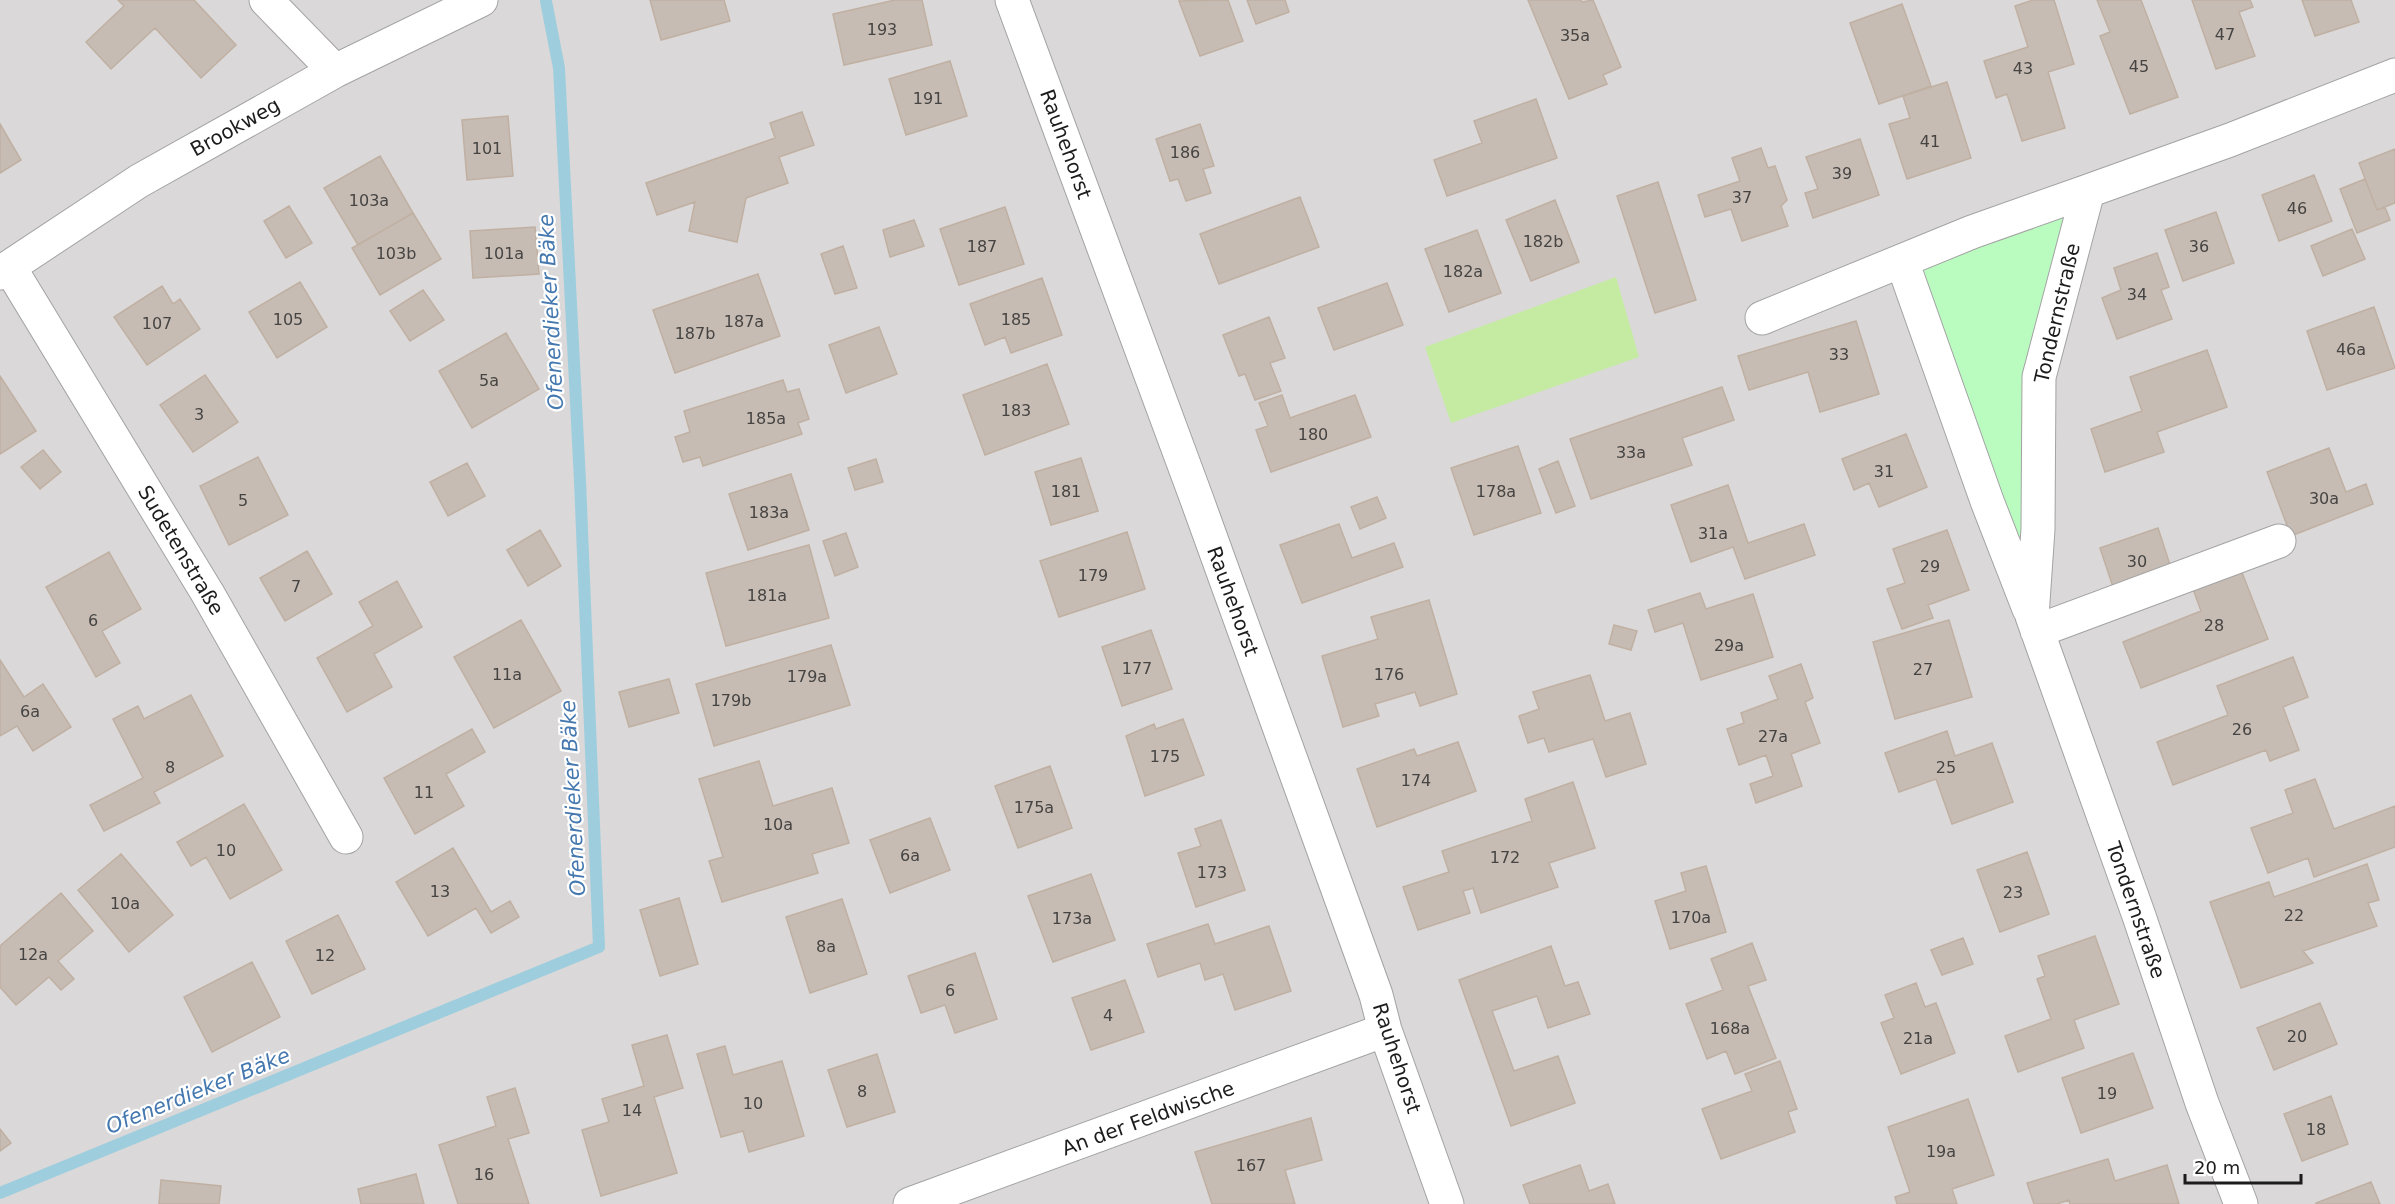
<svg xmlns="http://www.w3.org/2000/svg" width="2395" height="1204" viewBox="0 0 2395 1204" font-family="'DejaVu Sans',sans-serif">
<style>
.residential{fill:#dad8d8}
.grass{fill:#c5eba3}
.park{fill:#bafcc0}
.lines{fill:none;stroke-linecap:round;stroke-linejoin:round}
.stream{stroke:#9ecede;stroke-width:12}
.building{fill:#c6bcb4;stroke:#c0b0a2;stroke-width:1.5}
.minor-casing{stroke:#a3a3a3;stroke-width:35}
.minor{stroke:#fff;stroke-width:33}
.labels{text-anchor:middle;stroke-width:4.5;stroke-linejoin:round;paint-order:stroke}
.number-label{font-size:16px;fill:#464442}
.street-label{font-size:20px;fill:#1c1c1c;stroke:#fff}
.water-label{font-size:21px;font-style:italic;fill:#4478af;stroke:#fff}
</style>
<rect width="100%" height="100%" fill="#eeeae0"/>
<path class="residential" d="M0,0h2395v1204h-2395z"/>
<path class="grass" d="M1616,277l23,80 -188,66 -26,-76z"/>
<path class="park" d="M2088,191l-28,99 -28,326 -130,-355z"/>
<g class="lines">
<path class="stream" d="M0,1193l599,-246 -19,-466 -21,-413 -13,-67"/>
</g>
<path class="building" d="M118,0h76l42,45 -35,33 -46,-50 -44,41 -25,-27 38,-36z
M650,0h74l6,21 -69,19z
M895,0h27l10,45 -88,20 -11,-51z
M1228,0l15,41 -43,15 -21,-55z
M1247,0h38l4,12 -33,12z
M1528,0h53l1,2 11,-2 28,67 -18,8 4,9 -38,15z
M2033,0h21l20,64 -26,8 17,56 -43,13 -15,-47 -11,4 -12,-37 44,-14 -13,-41z
M2097,0h44l37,97 -48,17 -30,-78 10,-4z
M2192,0h58l3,7 -14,5 16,44 -39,13z
M2302,0h49l8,22 -44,14z
M1902,4l29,82 -52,18 -29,-81z
M950,61l17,55 -61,19 -17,-56z
M1947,82l24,76 -64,21 -18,-55 21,-6 -7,-22z
M1536,99l21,59 -110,38 -13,-36 48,-17 -8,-22z
M802,112l12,33 -35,12 9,26 -42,15 -9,44 -48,-11 6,-29 -38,13 -11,-32 129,-45 -5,-15z
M508,116l5,60 -46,4 -5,-60z
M0,124l21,36 -21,13z
M1200,124l14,42 -11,3 8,24 -25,8 -8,-22 -8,2 -14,-42z
M1860,139l19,56 -66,23 -8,-25 13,-4 -12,-32z
M1761,148l7,20 7,-2 12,34 -6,6 7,20 -46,15 -11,-32 -26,8 -7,-22 42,-14 -8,-23z
M2395,149v54l-18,7 -18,-47z
M380,156l33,57 -55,32 -34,-57z
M2314,175l18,46 -53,20 -17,-46z
M2365,179l12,31 8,-3 5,13 -33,13 -17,-44z
M1658,182l38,118 -41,13 -38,-117z
M1300,197l19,50 -100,37 -19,-50z
M1555,200l24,62 -48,19 -25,-61z
M289,206l23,37 -26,15 -22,-37z
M1005,207l19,57 -65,21 -19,-56z
M2216,212l18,51 -51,18 -18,-51z
M413,213l28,46 -61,36 -28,-47z
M914,220l10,26 -34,11 -7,-27z
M535,227l4,47 -66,4 -3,-47z
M2352,229l13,30 -42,17 -12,-30z
M1477,230l24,63 -52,19 -24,-63z
M843,246l14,42 -22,6 -14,-40z
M2157,253l12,34 -8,3 11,29 -55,20 -15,-41 19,-8 -7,-22z
M758,274l22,62 -105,37 -22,-63z
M1042,278l20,57 -51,18 -6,-16 -20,8 -15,-41z
M300,282l27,45 -50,31 -28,-46z
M1387,283l16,42 -69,25 -16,-42z
M162,286l11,18 7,-5 20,30 -53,36 -33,-48z
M423,290l21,30 -34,21 -20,-30z
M2374,307l21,61 -68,22 -20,-59z
M1269,317l16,41 -15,5 11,28 -26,9 -10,-26 -6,2 -16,-41z
M1856,321l23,73 -59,18 -12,-40 -59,18 -11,-34z
M879,327l18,47 -51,19 -17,-48z
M506,333l33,56 -67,39 -33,-57z
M2207,350l20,57 -70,25 7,20 -59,20 -14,-43 51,-18 -12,-34z
M1047,364l22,60 -84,31 -22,-60z
M205,375l33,47 -45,30 -33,-47z
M0,376l36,55 -36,23z
M783,380l4,12 12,-3 10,30 -11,4 4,11 -99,32 -3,-9 -17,5 -8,-25 15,-5 -6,-21z
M1722,387l12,33 -52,18 10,27 -101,34 -21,-60z
M1282,395l8,23 65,-23 16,42 -100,35 -15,-42 12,-4 -9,-23z
M1906,434l21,53 -48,20 -10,-24 -15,7 -12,-31z
M1518,446l23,67 -67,22 -23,-67z
M2329,448l17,44 20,-8 7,20 -82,32 -24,-64z
M43,450l18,22 -21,17 -19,-22z
M258,457l30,58 -59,30 -29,-59z
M1081,458l17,53 -47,14 -16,-53z
M876,459l7,23 -28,8 -7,-22z
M1558,461l17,45 -19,7 -17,-44z
M467,463l18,33 -37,20 -18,-34z
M791,474l18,56 -61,20 -19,-56z
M1728,485l20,58 56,-19 11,31 -70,24 -12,-32 -42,15 -20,-57z
M1377,497l9,21 -26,11 -9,-22z
M1339,524l13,34 42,-15 9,24 -101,36 -22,-58z
M2158,528l15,46 -58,19 -15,-45z
M540,530l21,36 -33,20 -21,-36z
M1947,530l22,60 -41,15 5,13 -31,11 -15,-40 18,-6 -12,-34z
M1127,532l18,57 -86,28 -19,-56z
M846,533l12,34 -23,9 -12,-35z
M809,545l20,73 -103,28 -20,-73z
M307,551l25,43 -47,27 -25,-43z
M109,552l32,57 -39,22 18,32 -24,14 -50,-90z
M2241,570l27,69 -127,49 -18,-46 78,-31 -8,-22z
M397,581l25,46 -48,27 18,33 -45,25 -30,-54 56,-32 -14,-24z
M1700,593l6,16 47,-15 20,63 -72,23 -18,-57 -28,9 -7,-22z
M1429,600l28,94 -37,12 -5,-14 -40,12 4,12 -36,11 -21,-71 56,-17 -7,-22z
M521,620l40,71 -67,37 -40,-71z
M1949,620l23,77 -77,22 -22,-77z
M1614,625l23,6 -6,19 -22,-6z
M1151,630l21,59 -50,17 -20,-59z
M831,645l19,60 -136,41 -18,-62z
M2293,657l15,40 -25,10 16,43 -29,11 -4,-11 -93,35 -16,-43 71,-27 -11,-29z
M0,660l24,37 19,-13 28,43 -38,24 -16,-25 -17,10z
M1801,664l12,34 -8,4 15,41 -29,11 11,32 -46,17 -6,-19 23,-8 -7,-21 -27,10 -12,-36 17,-6 -3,-10 37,-14 -9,-23z
M1590,675l15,46 25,-8 16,51 -40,13 -13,-38 -44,13 -5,-14 -16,5 -9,-27 20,-7 -6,-17z
M669,679l10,34 -50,14 -10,-35z
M191,695l32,61 -69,36 6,11 -56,28 -14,-26 53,-27 -30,-59 25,-13 6,13z
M1183,719l21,56 -59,21 -19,-60 28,-12 2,5z
M472,729l13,23 -39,22 18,32 -49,28 -31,-56z
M1947,731l8,25 37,-13 21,59 -61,22 -16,-45 -37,13 -14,-39z
M1458,742l18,49 -99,36 -20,-58 57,-20 3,7z
M759,761l14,45 59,-18 17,55 -37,11 6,19 -96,29 -13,-41 14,-4 -24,-78z
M1050,766l22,62 -54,20 -23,-62z
M2315,779l19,50 61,-23v41l-81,30 -6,-19 -40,15 -17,-45 42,-15 -8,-23z
M1573,782l22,66 -46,15 9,24 -77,26 -8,-25 -10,3 7,22 -52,17 -15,-43 46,-15 -7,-21 90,-30 -7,-22z
M244,804l38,66 -52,29 -24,-42 -15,9 -14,-24z
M930,818l20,52 -60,23 -20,-53z
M1221,820l24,70 -49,17 -18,-54 23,-7 -6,-17z
M453,848l38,64 19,-11 9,16 -28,16 -15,-25 -48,28 -32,-54z
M2027,852l22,62 -49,18 -23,-62z
M121,854l52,61 -44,37 -51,-62z
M2367,864l12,36 -11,3 9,23 -74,25 10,12 -72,25 -31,-86 59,-20 5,15z
M1706,866l20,66 -56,17 -15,-48 31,-10 -5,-18z
M1091,874l24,66 -62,22 -25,-66z
M61,893l32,38 -35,30 16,18 -13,11 -12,-13 -33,28 -16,-18v-41z
M679,898l19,66 -38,12 -20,-66z
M842,899l25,75 -57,19 -24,-76z
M338,915l27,54 -53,25 -26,-53z
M1208,924l7,20 54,-18 22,65 -56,19 -12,-36 -18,6 -5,-17 -42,14 -11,-33z
M2095,936l24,68 -45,16 10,28 -66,24 -13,-36 46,-17 -14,-40 8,-3 -7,-20z
M1963,938l10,26 -31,11 -11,-25z
M1752,943l14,37 -18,6 28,72 -41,16 -9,-23 -19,8 -21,-55 37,-14 -12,-31z
M1551,946l14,40 13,-4 12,32 -42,14 -11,-32 -45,15 22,60 44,-15 17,47 -64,23 -52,-146z
M975,953l22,66 -42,14 -10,-28 -24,8 -13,-37z
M252,962l28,55 -68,35 -28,-55z
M1125,980l19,52 -53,18 -19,-52z
M1916,983l9,24 11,-4 19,50 -54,21 -20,-51 13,-5 -9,-23z
M2320,1003l17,41 -63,26 -17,-42z
M667,1035l16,53 -29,9 23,76 -76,23 -19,-66 27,-8 -7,-23 42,-13 -12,-41z
M725,1046l8,29 49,-14 22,75 -55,16 -6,-21 -22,6 -24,-83z
M2133,1053l20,55 -72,25 -19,-55z
M877,1054l18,58 -48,15 -19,-57z
M1780,1061l17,48 -9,3 7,20 -74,27 -19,-50 50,-18 -7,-17z
M515,1088l14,45 -21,6 21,65h-71l-19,-59 57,-19 -9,-29z
M2331,1096l17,48 -46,17 -18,-47z
M1968,1099l26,76 -42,14 5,15h-60l-2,-7 15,-5 -22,-65z
M1311,1118l11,42 -37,10 10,34h-83l-17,-52z
M0,1129l11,14 -11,8z
M2108,1159l7,22 52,-16 12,39h-109l-1,-4 -12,4h-23l-7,-21z
M1580,1165l9,26 19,-7 7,20h-85l-7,-19z
M416,1174l8,30h-63l-3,-15z
M161,1180l60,6 -2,18h-60z
M2371,1182l9,22h-63l-1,-1z"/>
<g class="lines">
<defs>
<path id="minor" d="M266,0l69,71
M1012,0l184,497 180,498 9,35 62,174
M1902,261l85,240 42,108
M10,268l198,326 138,243
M0,273l139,-92 196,-110 146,-71
M1762,318l210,-86 116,-41
M2037,631l242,-90
M910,1204l475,-174
M2241,1204l-39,-101 -63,-187 -107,-300 6,-87 1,-152 49,-186 142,-51 165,-65"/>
</defs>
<use href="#minor" class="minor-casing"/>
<use href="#minor" class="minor"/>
</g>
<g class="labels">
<g class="number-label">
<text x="882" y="35">193</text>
<text x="2225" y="40">47</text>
<text x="1575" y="41">35a</text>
<text x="2139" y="72">45</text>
<text x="2023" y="74">43</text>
<text x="928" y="104">191</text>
<text x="1930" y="147">41</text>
<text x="487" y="154">101</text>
<text x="1185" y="158">186</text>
<text x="1842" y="179">39</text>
<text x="1742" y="203">37</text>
<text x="369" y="206">103a</text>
<text x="2297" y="214">46</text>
<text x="1543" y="247">182b</text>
<text x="982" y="252">187</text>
<text x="2199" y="252">36</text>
<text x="396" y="259">103b</text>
<text x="504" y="259">101a</text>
<text x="1463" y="277">182a</text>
<text x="2137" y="300">34</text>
<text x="288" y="325">105</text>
<text x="1016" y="325">185</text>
<text x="744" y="327">187a</text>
<text x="157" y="329">107</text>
<text x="695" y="339">187b</text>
<text x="2351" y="355">46a</text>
<text x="1839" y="360">33</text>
<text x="489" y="386">5a</text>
<text x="1016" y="416">183</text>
<text x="199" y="420">3</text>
<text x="766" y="424">185a</text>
<text x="1313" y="440">180</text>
<text x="1631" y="458">33a</text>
<text x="1884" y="477">31</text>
<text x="1066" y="497">181</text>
<text x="1496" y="497">178a</text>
<text x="2324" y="504">30a</text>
<text x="243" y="506">5</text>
<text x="769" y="518">183a</text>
<text x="1713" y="539">31a</text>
<text x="2137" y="567">30</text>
<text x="1930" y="572">29</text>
<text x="1093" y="581">179</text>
<text x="296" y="592">7</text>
<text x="767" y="601">181a</text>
<text x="93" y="626">6</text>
<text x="2214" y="631">28</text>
<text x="1729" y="651">29a</text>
<text x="1137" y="674">177</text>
<text x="1923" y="675">27</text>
<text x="507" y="680">11a</text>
<text x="1389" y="680">176</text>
<text x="807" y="682">179a</text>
<text x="731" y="706">179b</text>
<text x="30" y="717">6a</text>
<text x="2242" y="735">26</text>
<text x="1773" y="742">27a</text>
<text x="1165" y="762">175</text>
<text x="170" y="773">8</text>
<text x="1946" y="773">25</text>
<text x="1416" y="786">174</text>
<text x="424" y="798">11</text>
<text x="1034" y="813">175a</text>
<text x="778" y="830">10a</text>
<text x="226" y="856">10</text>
<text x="910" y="861">6a</text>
<text x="1505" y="863">172</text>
<text x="1212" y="878">173</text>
<text x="440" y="897">13</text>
<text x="2013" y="898">23</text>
<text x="125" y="909">10a</text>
<text x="2294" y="921">22</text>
<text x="1691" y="923">170a</text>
<text x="1072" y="924">173a</text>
<text x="826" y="952">8a</text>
<text x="33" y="960">12a</text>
<text x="325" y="961">12</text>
<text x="950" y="996">6</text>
<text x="1108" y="1021">4</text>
<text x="1730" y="1034">168a</text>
<text x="2297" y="1042">20</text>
<text x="1918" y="1044">21a</text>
<text x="862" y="1097">8</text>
<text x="2107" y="1099">19</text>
<text x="753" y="1109">10</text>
<text x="632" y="1116">14</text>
<text x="2316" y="1135">18</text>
<text x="1941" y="1157">19a</text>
<text x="1251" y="1171">167</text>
<text x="484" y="1180">16</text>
</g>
<g class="street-label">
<text transform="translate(235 127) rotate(-29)" y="7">Brookweg</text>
<text transform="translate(1066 144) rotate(70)" y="7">Rauhehorst</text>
<text transform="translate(2057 313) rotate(-77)" y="7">Tondernstraße</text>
<text transform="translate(181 550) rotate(59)" y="7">Sudetenstraße</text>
<text transform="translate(1233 601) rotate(70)" y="7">Rauhehorst</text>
<text transform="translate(2136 910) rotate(71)" y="7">Tondernstraße</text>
<text transform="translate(1397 1058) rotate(72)" y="7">Rauhehorst</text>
<text transform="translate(1148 1118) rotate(-20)" y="7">An der Feldwische</text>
</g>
<g class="water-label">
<text transform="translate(551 312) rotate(-93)" y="7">Ofenerdieker Bäke</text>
<text transform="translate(573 798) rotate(-93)" y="7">Ofenerdieker Bäke</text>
<text transform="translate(198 1091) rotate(-22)" y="7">Ofenerdieker Bäke</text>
</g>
</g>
<path d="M2185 1174v9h116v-9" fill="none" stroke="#1c1c1c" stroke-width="3"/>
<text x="2194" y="1174" font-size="18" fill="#1c1c1c" stroke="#ffffff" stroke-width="4.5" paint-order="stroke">20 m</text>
</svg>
